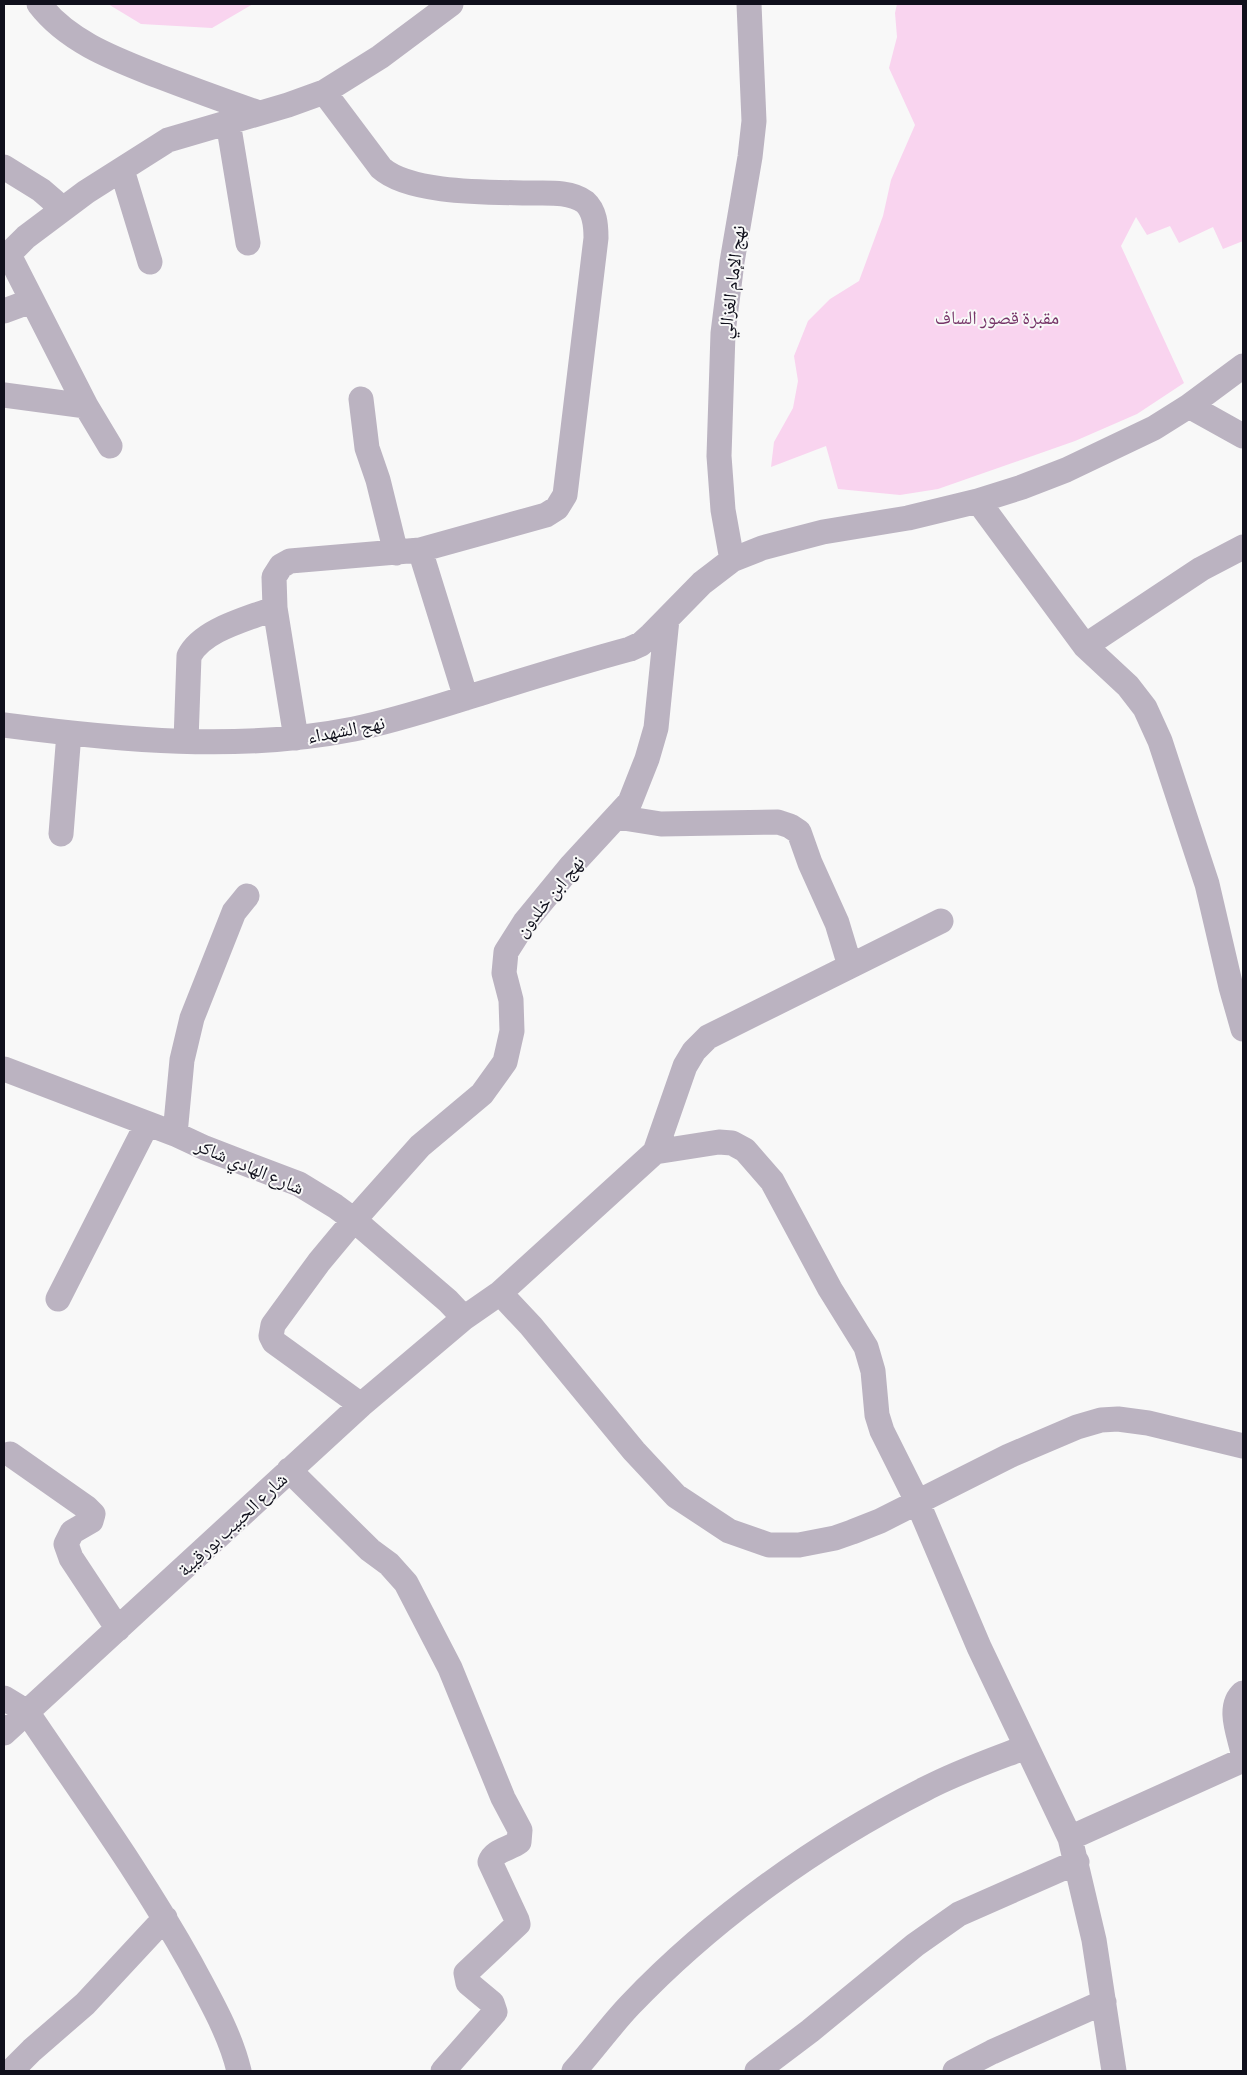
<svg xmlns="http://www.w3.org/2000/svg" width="1247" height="2075" viewBox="0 0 1247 2075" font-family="'Alegreya Sans','Noto Naskh Arabic',sans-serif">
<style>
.green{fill:#f9d4ef}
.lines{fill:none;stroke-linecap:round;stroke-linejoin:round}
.minor{stroke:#bbb3c1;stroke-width:25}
.labels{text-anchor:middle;stroke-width:4;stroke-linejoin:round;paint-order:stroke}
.street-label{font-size:19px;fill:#10101c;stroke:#f8f8f8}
.park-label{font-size:19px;fill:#763568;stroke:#f8f8f8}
</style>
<rect width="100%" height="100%" fill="#f8f8f8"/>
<path class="green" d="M108,4h145l-41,24 -71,-4z
M897,4h346v237l-20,8 -10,-22 -34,16 -9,-17 -23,9 -11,-18 -15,29 63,137 -47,31 -62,27 -137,48 -38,6 -62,-6 -12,-43 -55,21 3,-25 19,-34 5,-27 -4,-25 14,-35 22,-22 29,-18 24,-65 8,-36 24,-55 -26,-57 8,-31 -2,-24z"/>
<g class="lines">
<path class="minor" d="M39,4c29,38 76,55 119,72 34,13 67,25 101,37
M324,92l57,76c29,26 109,24 148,25 18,0 42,-2 56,9 10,9 11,23 11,36l-31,257 -8,13 -11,7 -126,35
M228,122l20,121
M4,167l37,23 22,19
M122,170l28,92
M8,253l78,153 24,40
M4,259l22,-22 60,-45 82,-52 120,-35 36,-13 56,-35 71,-53
M4,311l27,-10
M4,395l82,11
M361,399l6,49 11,32 18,73
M1189,406l54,30
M978,501l107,145 43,40 17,22 15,33 47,143 24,103 12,42
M732,560l-9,-50 -4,-54 4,-123 9,-71 18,-105 4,-36 -5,-117
M1085,646l116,-77 42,-22
M4,725c115,15 235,27 350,4 45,-9 88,-24 131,-37 48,-15 97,-30 145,-43l11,-5 10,-9 51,-52 30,-23 30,-12 61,-16 85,-14 70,-17 44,-14 44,-17 88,-42 35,-22 54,-40
M296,738l-21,-130 -1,-31 7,-11 9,-5 130,-11 46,148
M186,741l3,-85c14,-27 59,-37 86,-48
M617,817l44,7 117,-2 12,4 9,6 11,31 27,60 13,43
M61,834l8,-101
M4,1069l171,65 30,14 94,36 36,22 19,14 94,81 16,17
M175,1134l7,-74 10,-42 42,-106 13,-16
M655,1152l64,-10 13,1 13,7 27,31 58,108 36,58 7,24 4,44 5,16 35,70 62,146 91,191 24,102 20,131
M500,1293l31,33 103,125 42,45 53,35 40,14h30l36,-7 17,-6 28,-11 129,-65 68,-29 24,-7 17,-1 30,4 95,23
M58,1299l89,-175
M361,1405l-87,-63 -3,-6 2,-11 46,-63 35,-42 66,-74 62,-52 23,-32 7,-31 -1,-31 -7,-27 2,-21 19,-30 46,-56 59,-64 17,-43 9,-31 11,-109
M10,1454l77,54 6,6 -2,7 -19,11 -6,12 5,14 47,71
M289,1470l81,80 19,14 17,19 44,85 53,130 17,32 -1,12c-9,7 -25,8 -29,20l27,58 1,4 -52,49 2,10 24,20 3,9 -52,59
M1243,1693c-16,14 -4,41 0,60
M4,1698l23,14c56,83 115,164 164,252 18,34 39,69 48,107
M4,1733l357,-328 103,-87 36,-25 155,-141 30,-86 9,-15 14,-14 233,-116
M1070,1838l173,-78
M11,2071l21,-21 53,-46 80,-86
M574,2071c19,-21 36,-45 56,-66 83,-87 188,-162 295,-216 32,-17 67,-29 101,-42
M757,2071l53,-40 105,-86 44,-31 118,-52
M955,2071l37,-19 112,-50"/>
</g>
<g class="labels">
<g class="street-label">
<text transform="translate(731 282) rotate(-83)" y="7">نهج الإمام الغزالي</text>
<text transform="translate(346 729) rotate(-11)" y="7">نهج الشهداء</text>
<text transform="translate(549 896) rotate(-51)" y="7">نهج ابن خلدون</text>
<text transform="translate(250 1166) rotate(23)" y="7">شارع الهادي شاكر</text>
<text transform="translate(232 1524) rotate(-43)" y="7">شارع الحبيب بورقيبة</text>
</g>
<g class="park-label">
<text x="997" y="324">مقبرة قصور الساف</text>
</g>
</g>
<rect width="1247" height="2075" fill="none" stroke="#10101c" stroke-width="10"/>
</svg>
